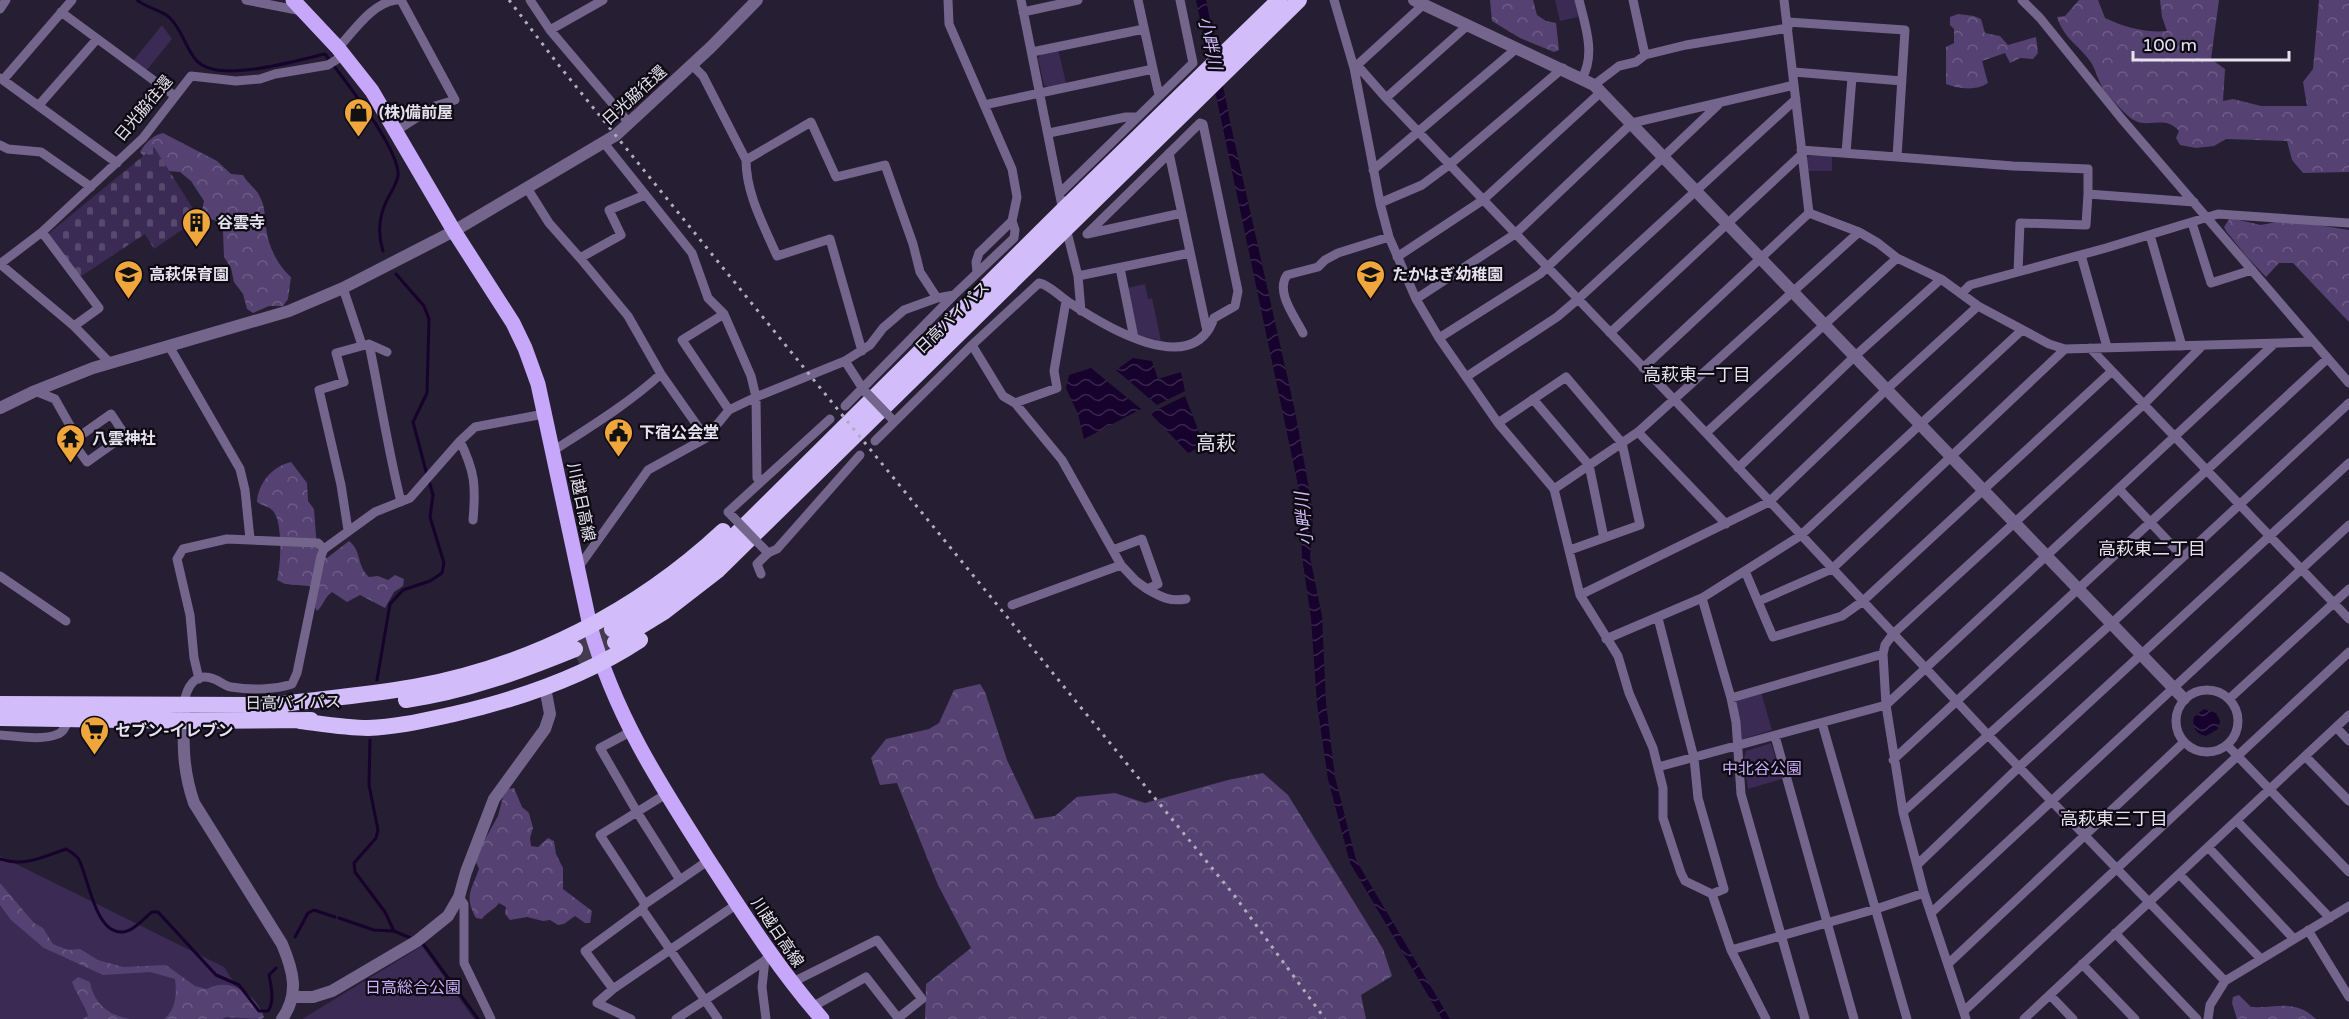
<svg xmlns="http://www.w3.org/2000/svg" width="2349" height="1019" viewBox="0 0 2349 1019" font-family="'Varela Round','Noto Sans JP',sans-serif">
<style>
.green{fill:#3b2a54}
.forest{fill:url(#forest-crowns)}
.cemetery{fill:url(#cemetery-stones)}
.water{fill:url(#water-waves)}
.lines{fill:none;stroke-linecap:round;stroke-linejoin:round}
.stream{stroke:#16022c;stroke-width:3}
.trunk-tunnel{stroke:#433b4e;stroke-width:16;stroke-dasharray:16 8;stroke-linecap:butt}
.minor{stroke:#74658d;stroke-width:9}
.tertiary{stroke:#74658d;stroke-width:12}
.primary{stroke:#c7a7fa;stroke-width:15}
.trunk{stroke:#d2bcf9;stroke-width:16}
.rail{stroke:#b2adbb;stroke-width:3;stroke-dasharray:3 6;stroke-linecap:butt}
.minor-bridge{stroke:#74658d;stroke-width:9}
.labels{text-anchor:middle;stroke-width:4.5;stroke-linejoin:round;paint-order:stroke}
.street-label{font-size:16px;fill:#e5e1ee;stroke:#0d0a13}
.poi-label{font-size:16px;font-weight:bold;fill:#e5e1ee;stroke:#0d0a13;text-anchor:start}
.park-label{font-size:16px;fill:#cbadfb;stroke:#0d0a13}
.water-label{font-size:18px;font-style:italic;fill:#d2bbf9;stroke:#0d0a13}
.neighbourhood-label{font-size:18px;fill:#e5e1ee;stroke:#0d0a13}
.quarter-label{font-size:20px;fill:#e5e1ee;stroke:#0d0a13}
</style>
<defs>
<pattern id="forest-crowns" width="20" height="18" patternUnits="userSpaceOnUse" patternTransform="scale(1.5)"><rect width="20" height="18" fill="#554272"/><path d="M2 6a3 3 0 1 1 6 0M12 15a3 3 0 1 1 6 0" fill="none" stroke="#6d5d86"/></pattern>
<pattern id="cemetery-stones" width="16" height="16" patternUnits="userSpaceOnUse" patternTransform="scale(1.5)"><rect width="16" height="16" fill="#3b2a54"/><path d="M2 7V4a2 2 0 0 1 4 0v3zM10 15v-3a2 2 0 0 1 4 0v3z" fill="#57496d"/></pattern>
<pattern id="water-waves" width="16" height="10" patternUnits="userSpaceOnUse" patternTransform="scale(1.5)"><rect width="16" height="10" fill="#16022c"/><path d="M0 5q4-4 8 0t8 0" fill="none" stroke="#38274b"/></pattern>
</defs>
<rect width="100%" height="100%" fill="#261e32"/>
<path class="green" d="M1555,0h20l3,17 -18,4z
M162,25l10,14 -26,32 -13,-10z
M1058,49l8,34 -18,4 -4,-2 -6,-27 3,-4z
M1808,156h24v15h-26l-1,-13z
M1145,284l3,15 4,-1 9,43 -23,-6 -11,-47z
M1761,692l11,38 -32,10 -5,-40z
M1771,743l11,36 -34,10 -4,-31 2,-7z
M0,856l224,111 35,52h-259z
M422,946l52,73h-172z"/>
<path class="forest" d="M1490,0h43l4,15 9,6 10,2 3,27 -5,2 -34,-14 -28,-17z
M2079,0h19l7,18c19,9 41,15 62,13l-5,-14 -2,-17h59l-8,59 14,10 -2,32 10,-2 28,7h46l-4,-24 10,-13 6,-69h30v172l-46,1 -11,-13 -5,-19 -61,-2 -12,7 -18,2 -16,-3 -4,-7 3,-7c-15,-17 -31,-1 -47,-12 -7,-5 -27,-26 -31,-34 -3,-6 -5,-14 -9,-21 -12,-19 -27,-23 -35,-47l8,-1z
M1958,14l16,2 7,3 4,14 15,3 8,9 28,-8 2,16 -5,6 -13,-1 -10,5 -5,-10 -23,8 6,22c-12,8 -29,6 -42,1v-37l8,-4v-14l-4,-4v-8z
M163,133l54,28 14,13 12,1c5,9 13,13 17,22 6,11 4,20 6,31 2,18 12,38 25,49l-3,22 -5,7h-14l-16,7 -6,-4 -4,-15 -9,-12 -3,-14 -7,-11 -1,-26 -6,-10 -16,-5 3,-15 -13,-20 -11,-9 -24,-2 -16,-18c6,-10 12,-16 23,-19z
M2230,218l31,7 15,-3 36,2 37,6v92l-56,-59h-14l-13,14 -19,-20 -21,-26 -2,-4z
M291,462l16,21 1,18 6,8 3,40 10,9 22,-17c13,10 7,24 20,36l9,-1 10,4 7,-5 9,4 -1,7 -9,6 -9,16 -25,-13 -13,7 -15,-10c-9,7 -8,13 -15,19l-2,-4 2,-13 -8,-8 -24,-2 -8,-4c4,-14 6,-59 -4,-69 -4,-5 -11,-5 -16,-9 1,-18 15,-36 34,-40z
M980,684l5,8 22,68 28,59 20,-3 22,-19 38,-4 30,10 83,-23 35,-7 25,22 95,154 9,27 -31,19 5,24h-441l1,-35 45,-36 -33,-63 -41,-102 -17,2 -9,-27 15,-19 43,-10 10,-6 15,-33z
M514,788l8,19 7,6 4,15 -3,10 1,8 7,1 10,-9 6,3 2,13 7,14v21l29,22 -2,12h-5l-10,-7 -11,8 -6,1 -8,-5 -7,1 -16,-4 -17,3 -5,-6 1,-7 -7,-4c-5,7 -12,9 -17,16l-6,-1c-12,-22 -5,-27 3,-49l-3,-7 7,-19 15,-27 5,-19 5,-8z
M0,883l34,40 9,5 10,16 15,6 12,-1 18,11 25,7 43,-2 29,21 12,3c23,-13 49,6 57,28l-2,2 -36,-2 -4,2h-58c12,-9 13,-26 11,-40l-25,-7 -47,3 -59,-27 -33,-28 -11,-15z
M78,977l12,5c4,22 19,34 41,37h-49l6,-3c-4,-13 -12,-22 -16,-34z
M2239,995l12,12c24,2 44,-9 65,12h-79l-5,-16 1,-6z"/>
<path class="cemetery" d="M154,147l45,71 -45,31 -9,-15 -65,43 -32,-43z"/>
<path class="water" d="M1196,0h10l25,126 64,285 16,89 2,18 -3,39 12,59 4,87 9,74 21,83 94,159h-8l-3,-5 -89,-151 -22,-84 -11,-75 -6,-86 -9,-61 -2,-62z
M1133,358l19,3 6,18 23,-7 4,19 -28,14 -41,-35z
M1091,368l50,41 -57,30 -6,-25 -12,-26 3,-13z
M1185,396l19,49 -16,8 -38,-40z
M2204,709l12,4 4,8 -2,8 -12,7c-10,-2 -15,-9 -12,-19z"/>
<g class="lines">
<path class="stream" d="M137,0c9,8 22,9 32,17 13,12 16,30 27,43 21,25 101,0 129,-6 17,23 76,96 73,122 -2,10 -8,17 -12,26 -7,15 -8,33 -3,49
M396,274l28,32 5,13 -2,74 -14,29 14,53
M377,680l13,-76 13,-14 27,-9 12,-8 2,-10 -14,-46 3,-22 -4,-14
M370,740l-1,45 9,45 -2,8 -22,25 1,9 30,40 9,19
M0,859c24,8 43,-2 66,-10 4,2 9,6 12,9 10,16 16,74 43,74 11,1 23,-14 31,-20h6l58,63 23,10 20,26h9c7,-10 3,-25 1,-36l7,-7
M339,918l35,12 20,1 19,8
M295,937l13,-24 6,-3 21,7
M419,942l5,3 54,74"/>
<path class="trunk-tunnel" d="M575,649l37,-20
M578,661l37,-19"/>
<path class="minor" d="M246,0l56,11
M530,0l20,30 79,93
M948,0l1,24 63,145 5,28 -5,24 -33,32 -3,9 1,10
M1021,0l42,211
M1334,0l20,68 26,135 9,34 27,62 23,39 59,85 56,66 26,106 38,61 11,37 24,55 10,40v30l18,55 4,8 27,13 19,56 35,69
M1579,0c6,25 17,54 3,78
M1633,0l12,55
M1784,0l25,213 50,19 19,11 19,15 44,21 37,27 71,38 16,5 248,-7
M2022,0l18,18 81,100 228,265
M0,9l6,-9
M61,12l114,84
M1023,12l55,-12
M1788,22l117,8 -8,127 -96,-7
M550,30l53,-30
M338,48c16,-17 34,-45 58,-48
M1032,52l112,-23
M692,65l11,11 43,84c0,34 18,66 31,96l53,-17 32,112
M1357,65l29,33 320,335 282,302 237,246
M1354,68l70,-64
M1153,69l6,26
M1794,72l108,9
M0,78l3,2 69,-80
M3,80l114,83
M1594,85l25,-19 17,-4 9,-7 41,-10 102,-17
M1386,98l82,-73
M39,105l58,-66
M984,105l169,-36 -15,-69
M396,131l39,-25 20,-6 -54,-100
M1049,133l77,-16h10
M604,143l88,110 16,45 16,16 27,62 5,21 1,81
M0,145l8,4 33,3 50,35
M1169,153l38,178
M1846,153l6,-76
M1897,157l116,9 75,3v25
M746,160l65,-38 25,55 49,-12 28,79 7,28 17,26
M1373,170l144,-122
M527,188l22,35 31,35 48,58 33,58 45,64
M1060,193l133,-130 -13,-63
M1380,203l42,-18 27,-20 114,-97
M2192,223l19,60 41,-13
M1066,228l12,48 3,35
M42,232l57,76 -25,18
M1087,234l113,-111 3,1 35,167 -3,15 -21,12c-21,63 -111,7 -144,-15 -10,-6 -20,-18 -31,-20l-67,62 31,51 12,7 47,57 59,105 15,16 11,8 11,-5 -16,-45 -29,11
M1087,234l95,-21
M2150,235l32,111
M2081,255l26,92
M1397,257l86,-57 118,-108
M580,258l41,-23 -12,-25 36,-15
M1120,268l14,70
M2018,272l2,-49 66,2 2,-31 106,8
M1078,276l112,-23
M343,288l19,57
M1962,293l8,-8 136,-37 112,-34 131,9
M1416,299l99,-65 117,-111 162,-38
M724,314l-42,26 47,70
M1303,333c-8,-16 -28,-41 -16,-58l31,-8 7,-7 13,-7 51,-16
M1610,333l191,-178
M1439,338l101,-64 178,-169
M369,344c11,53 19,106 32,158
M169,346l71,123 5,21 5,49
M2090,348l259,271
M845,361l20,31
M110,363l-36,-37 -74,-62 42,-32 101,-94 48,-62 45,5 24,-2 15,-5 53,-9 16,-10
M1643,368l166,-155
M1466,377l91,-60 20,-17 219,-201
M35,391l20,8 22,39 -5,3 15,21 38,-27 -14,-21 -34,24
M1533,399l56,66 15,73
M1015,403l42,-15 -3,-17 12,-70
M845,406l109,-111 60,-57 1,-8 -3,-9
M1498,423l68,-46 56,66 18,82 -70,25
M1638,432l88,92
M1706,433l191,-175
M460,441c15,31 16,45 13,79
M875,441l97,-96
M553,451c37,-24 75,-47 108,-77
M1738,468l117,-112 86,-77
M1554,489l84,-57 221,-200
M2119,489l64,68
M734,518l-6,-6 102,-93
M348,530l-7,-45 -22,-95 25,-8 -8,-29 33,-9 18,8
M324,549l51,-37 35,-14 50,-57 15,-14 69,-13
M578,568l70,-98 58,-32 23,-28 27,-13 89,-36 25,-16 13,-17 21,-18 33,-12 17,-3
M1745,571l28,66 69,-21 21,-15 249,-230
M761,574l-4,-10 11,-11 9,-4 83,-94
M0,576l66,45
M1147,589c14,8 23,13 39,10
M1580,595l189,-93 118,-113 91,-83
M1702,598l29,100 5,24 5,72 64,225
M1759,601l73,-32 233,-220
M1012,605l109,-40
M1658,618l36,140 4,40 26,91 -12,5
M1606,639l96,-41 98,-62 222,-206
M2176 721a31 31 0 1 1 62 0a31 31 0 1 1-62 0Z
M1731,698l152,-44
M2229,699l120,-110
M184,704c2,-15 10,-33 30,-25 6,2 11,7 17,8 18,3 44,3 61,-3l5,-11 24,-117 3,-7 -6,-6 -91,-4 -44,10 -6,10 13,56 4,43 5,21
M1822,723l85,296
M2336,727l13,14
M630,732l-30,16 37,64 43,68
M0,735c17,1 42,6 58,-1 6,-2 8,-9 11,-15
M1775,736l79,283
M2227,745l122,127
M2305,756l44,45
M1893,760l434,-401
M1658,767l228,-62 388,-361
M1903,812l209,-189 237,-220
M2237,821l93,97
M2208,847l86,92
M1917,865l102,-98 330,-304
M2179,874l81,84
M459,897l5,7v59l27,56
M645,904l-45,-69 66,-41
M642,909l76,110
M1931,913l418,-388
M2308,930l41,67
M2115,933l82,86
M1731,950l145,-41 48,-16
M765,960l-3,27 4,32
M1948,964l235,-221
M2082,964l53,55
M791,983l86,-43 45,59 -25,20
M613,989l-28,-38 57,-42 3,-5 64,-44
M2050,995l23,24
M812,1007l54,-30 32,41
M1964,1011l385,-359
M631,1019l-34,-16 16,-14 124,-85
M676,1019l96,-63
M1966,1019l-42,-126 -21,-81 -17,-107 -3,-51 2,-9 8,-11 251,-230 58,-58
M2024,1019l325,-304
M2208,1019l2,-14 15,-24 124,-75"/>
<path class="tertiary" d="M1414,0l180,85 590,614
M0,408l35,-17 58,-23 196,-57 54,-23 111,-57 162,-96 95,-88 46,-47
M184,713c-1,34 -1,58 10,90l88,141c11,26 18,50 0,75
M293,997h20l19,-6 85,-50 31,-25 11,-19 7,-25 28,-73 51,-70 5,-15 -5,-27"/>
<path class="primary" d="M293,0l45,48 34,43 82,140 59,92 12,25 13,36 52,242c25,90 71,160 121,238 35,54 69,107 111,155"/>
<path class="trunk" d="M612,629l47,-29 46,-35 358,-355 216,-210
M615,642l49,-30 53,-41 582,-571
M406,700c58,-8 115,-29 169,-51
M0,704l284,1
M274,705c46,-6 94,-10 140,-18 116,-21 223,-76 309,-156
M0,718l184,3 127,-1
M300,721c23,3 46,7 68,7 30,-1 58,-8 86,-14 65,-15 130,-37 186,-74"/>
<path class="rail" d="M509,0l48,63 286,353 391,479 91,124"/>
<path class="minor-bridge" d="M867,393l25,26
M734,518l34,35"/>
</g>
<defs>
<symbol id="shop-pin" viewBox="-11 -11 22 30"><path d="M0 17L-7.5 6A9.5 9.5 0 1 1 7.5 6Z" fill="#efa73d" stroke="#0d0a13"/><path d="M-5-2.5h2.3a2.7 3.5 0 0 1 5.4 0H5L5.5 6h-11ZM-1.5-2.5h3a1.5 2.3 0 0 0-3 0Z" fill="#111"/></symbol>
<symbol id="building-pin" viewBox="-11 -11 22 30"><path d="M0 17L-7.5 6A9.5 9.5 0 1 1 7.5 6Z" fill="#efa73d" stroke="#0d0a13"/><path d="M-4-6H4V6H1V3H-1V6H-4ZM-2.5-4.3h1.7v1.8h-1.7ZM.8-4.3h1.7v1.8H.8ZM-2.5-1h1.7V.8h-1.7ZM.8-1h1.7V.8H.8Z" fill="#111"/></symbol>
<symbol id="school-pin" viewBox="-11 -11 22 30"><path d="M0 17L-7.5 6A9.5 9.5 0 1 1 7.5 6Z" fill="#efa73d" stroke="#0d0a13"/><path d="M0-5L7-2L0 1L-7-2ZM-4 1L0 2.5L4 1V4Q0 6-4 4Z" fill="#111"/></symbol>
<symbol id="civic-pin" viewBox="-11 -11 22 30"><path d="M0 17L-7.5 6A9.5 9.5 0 1 1 7.5 6Z" fill="#efa73d" stroke="#0d0a13"/><path d="M-.6-6.5H3V-4.5H.6V-3L4-1V1h2V6H-6V1h2V-1L-.6-3ZM-1.2 2.5V6h2.4V2.5Z" fill="#111"/></symbol>
<symbol id="temple-pin" viewBox="-11 -11 22 30"><path d="M0 17L-7.5 6A9.5 9.5 0 1 1 7.5 6Z" fill="#efa73d" stroke="#0d0a13"/><path d="M0-6L5-2H3V0L6.5 2.5H4V6H1.5V3h-3V6H-4V2.5H-6.5L-3 0V-2H-5Z" fill="#111"/></symbol>
<symbol id="supermarket-pin" viewBox="-11 -11 22 30"><path d="M0 17L-7.5 6A9.5 9.5 0 1 1 7.5 6Z" fill="#efa73d" stroke="#0d0a13"/><path d="M-6-5.5h2.5l.6 2H6L4.5 2H-2.5L-4.4-4H-6ZM-1.5 3.2a1.3 1.3 0 1 0 .1 0ZM3 3.2a1.3 1.3 0 1 0 .1 0Z" fill="#111"/></symbol>
</defs>
<g fill-rule="evenodd">
<use href="#shop-pin" x="342" y="96" width="33" height="45"/>
<use href="#building-pin" x="180" y="206" width="33" height="45"/>
<use href="#school-pin" x="112" y="258" width="33" height="45"/>
<use href="#school-pin" x="1354" y="258" width="33" height="45"/>
<use href="#civic-pin" x="602" y="416" width="33" height="45"/>
<use href="#temple-pin" x="54" y="422" width="33" height="45"/>
<use href="#supermarket-pin" x="78" y="714" width="33" height="45"/>
</g>
<g class="labels">
<g class="street-label">
<text transform="translate(634 95) rotate(-42)" y="6">日光脇往還</text>
<text transform="translate(143 108) rotate(-50)" y="6">日光脇往還</text>
<text transform="translate(952 317) rotate(-44)" y="6">日高バイパス</text>
<text transform="translate(582 502) rotate(78)" y="6">川越日高線</text>
<text transform="translate(293 702) rotate(-1)" y="6">日高バイパス</text>
<text transform="translate(778 932) rotate(56)" y="6">川越日高線</text>
</g>
<g class="poi-label">
<text x="379" y="118">(株)備前屋</text>
<text x="217" y="228">谷雲寺</text>
<text x="149" y="280">高萩保育園</text>
<text x="1392" y="280">たかはぎ幼稚園</text>
<text x="639" y="438">下宿公会堂</text>
<text x="92" y="444">八雲神社</text>
<text x="115" y="736">セブン-イレブン</text>
</g>
<g class="park-label">
<text x="1762" y="774">中北谷公園</text>
<text x="413" y="993">日高総合公園</text>
</g>
<g class="water-label">
<text transform="translate(1210 43) rotate(78)" y="6">小畔川</text>
<text transform="translate(1304 519) rotate(-95)" y="6">小畔川</text>
</g>
<g class="neighbourhood-label">
<text x="1697" y="381">高萩東一丁目</text>
<text x="2152" y="555">高萩東二丁目</text>
<text x="2114" y="825">高萩東三丁目</text>
</g>
<g class="quarter-label">
<text x="1216" y="450">高萩</text>
</g>
</g>
<path d="M2133 51v9h156v-9" fill="none" stroke="#e5e1ee" stroke-width="3"/>
<text x="2142" y="51" font-size="18" fill="#e5e1ee" stroke="#0d0a13" stroke-width="4.5" paint-order="stroke">100 m</text>
</svg>
